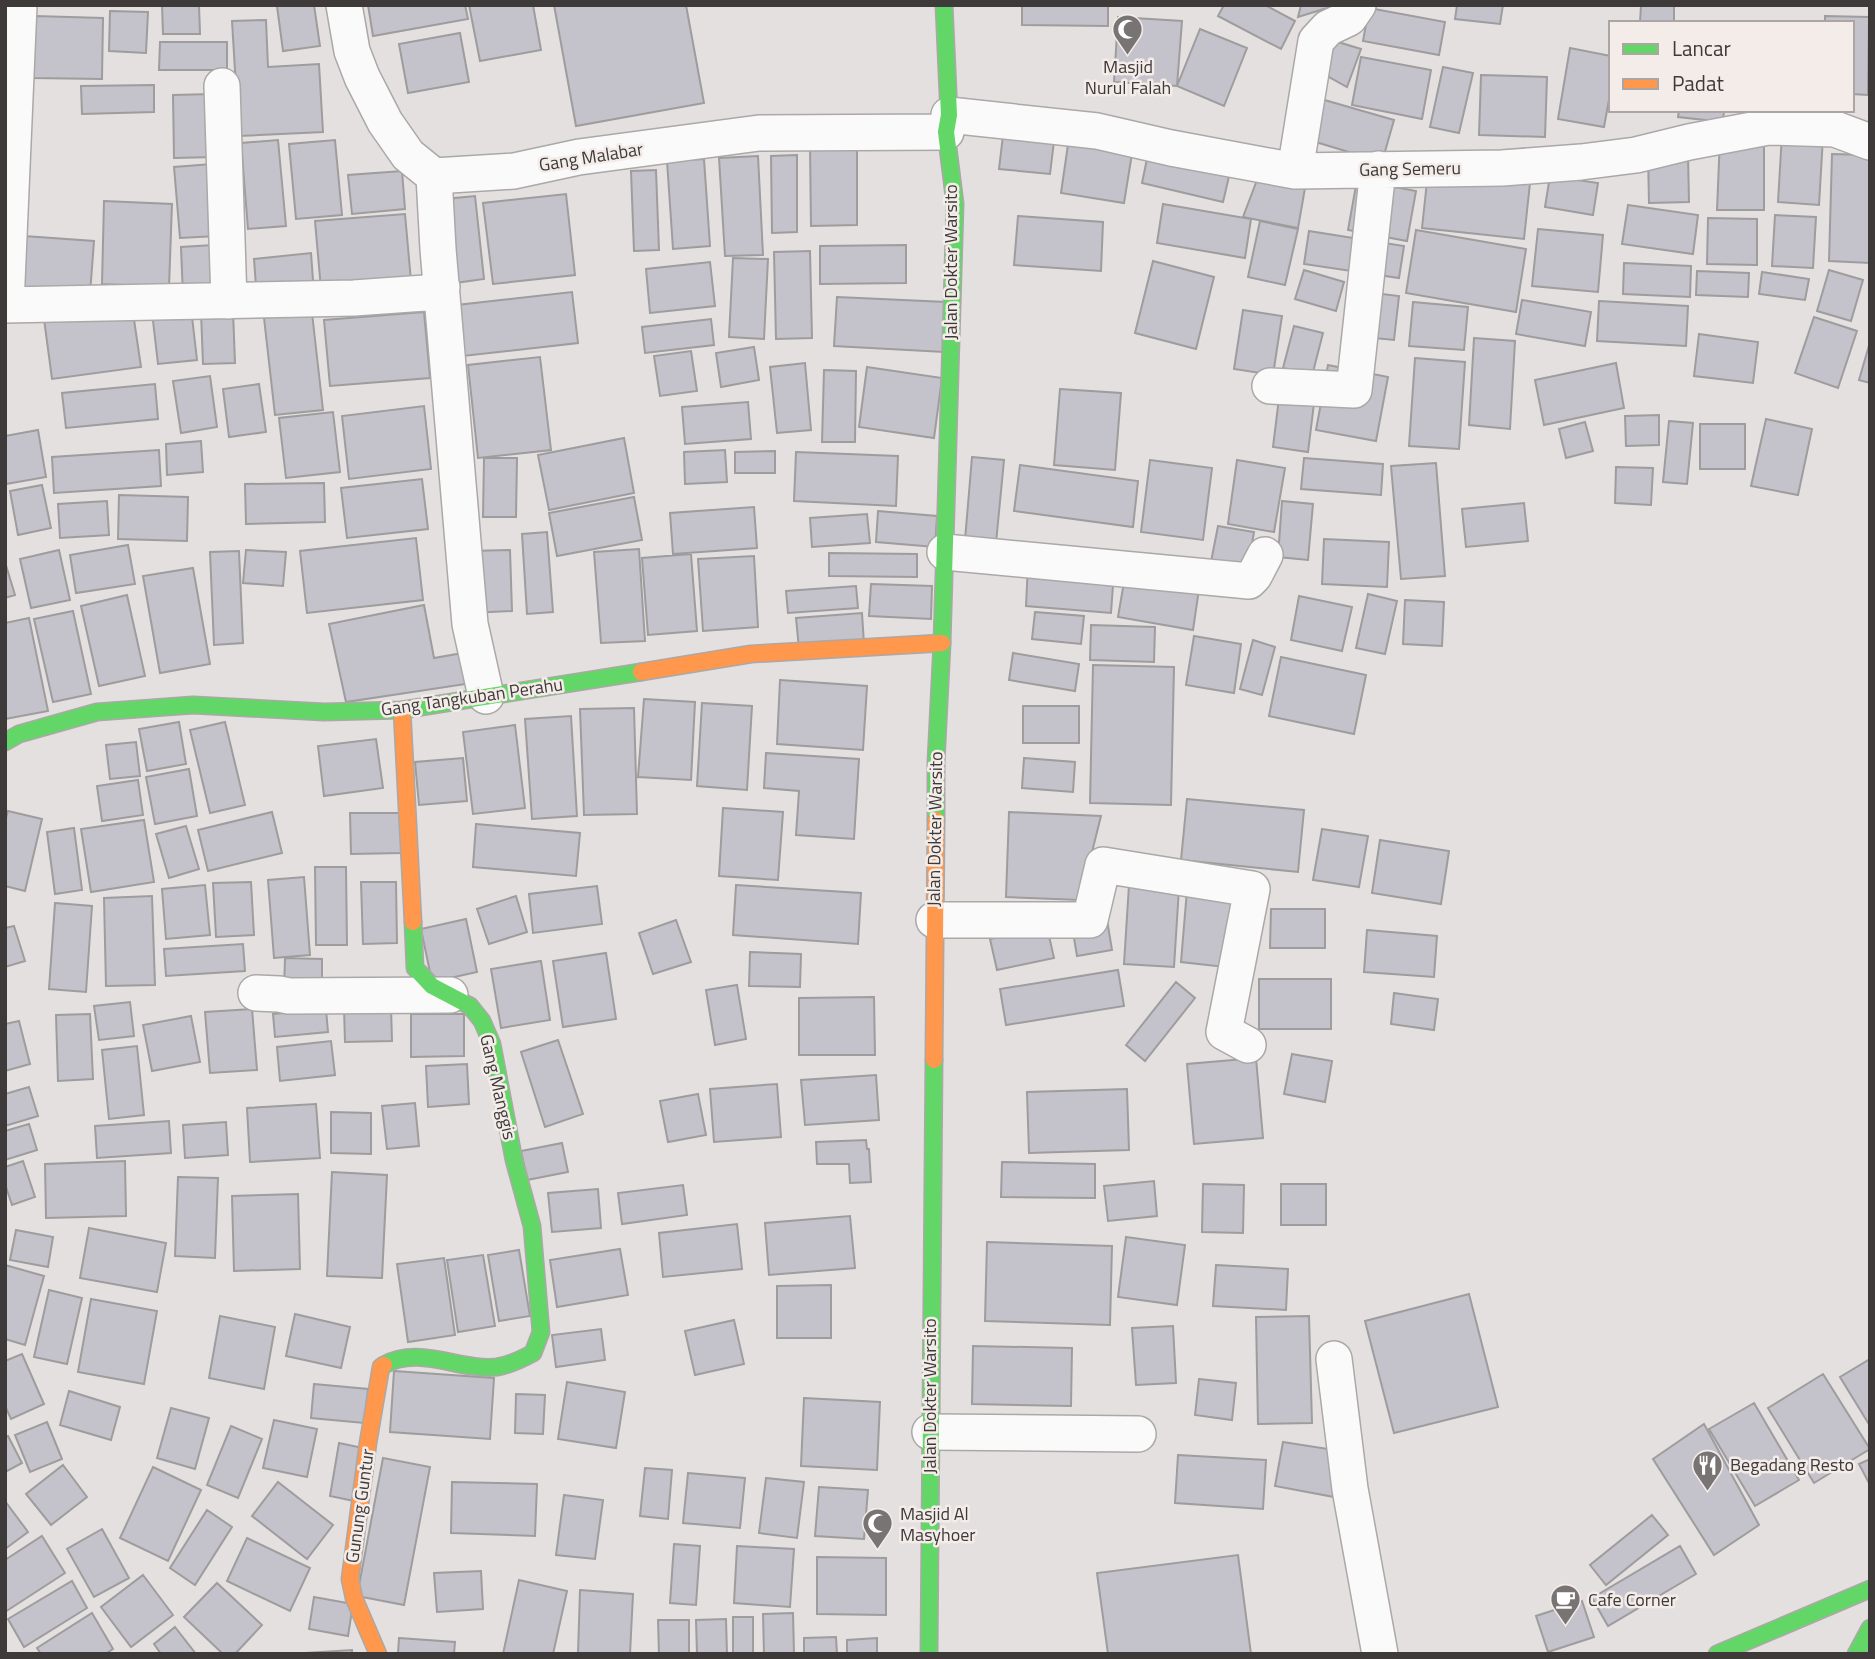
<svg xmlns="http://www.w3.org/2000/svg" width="1875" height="1659" viewBox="0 0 1875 1659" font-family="'Titillium Web',sans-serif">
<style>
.building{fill:#c4c3cb;stroke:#9e9c9d;stroke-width:2}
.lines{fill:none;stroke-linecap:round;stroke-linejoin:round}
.street-casing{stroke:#aba8a7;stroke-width:38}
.fast-casing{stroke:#aba8a7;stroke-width:19}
.slow-casing{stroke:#aba8a7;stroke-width:19}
.street{stroke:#fbfafa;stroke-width:35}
.fast{stroke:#63d668;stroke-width:16}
.slow{stroke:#ff974d;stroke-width:16}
.labels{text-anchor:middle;stroke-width:5;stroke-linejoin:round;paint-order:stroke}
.poi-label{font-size:18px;fill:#3d3a39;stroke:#f4ece9;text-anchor:start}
.street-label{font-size:18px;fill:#3d3a39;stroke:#f4ece9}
</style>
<rect width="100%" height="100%" fill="#e4e0df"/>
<path class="building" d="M162,5h37l1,29h-37z
M285,5h29l6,41 -37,5 -6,-45z
M368,5h97l3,14 -95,17z
M469,5h64l8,45 -61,11z
M554,5h132l18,98 -128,23z
M1022,5h86v21l-86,-1z
M1224,5h41l30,16 -14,28 -63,-33z
M1301,5h36l-39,12z
M1457,5h46l-3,19 -45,-5z
M1641,5h33v18h-34z
M1369,8l76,14 -6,33 -76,-14z
M110,11l38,1 -2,41 -37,-2z
M35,16l68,2 -1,61 -69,-1z
M1825,16l44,1 -1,78 -16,-1v-71h-27z
M1118,17l64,4 -5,65 -63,-4z
M266,20l2,47 51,-3 4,68 -84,4 -7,-115z
M1200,29l47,19 -23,58 -47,-20z
M460,33l9,49 -61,11 -9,-49z
M1328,39l33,10 -14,38 -27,-15z
M160,42h67v28h-68z
M1570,48l41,8v33l-7,38 -46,-8z
M1361,57l70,13 -9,49 -70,-14z
M1443,67l30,6 -14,60 -29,-6z
M1481,75l66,2 -2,60 -66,-2z
M154,85v27l-72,2 -1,-28z
M213,94l1,63 -40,1 -1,-63z
M1321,99l73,21 -12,42 -73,-22z
M1679,110h45l-1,12 -45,-5z
M1004,127l51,6 -5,41 -51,-5z
M1070,131l64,10 -10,62 -63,-10z
M1764,133v77h-47l3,-72z
M1782,134l41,3 -4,68 -41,-3z
M278,140l8,86 -38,3 -7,-86z
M335,140l7,75 -46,4 -7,-75z
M857,145v80l-46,1 -1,-80z
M1149,149l82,19 -8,34 -81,-19z
M1688,154l1,48 -40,1 -1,-48z
M1832,154l38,1v108l-41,-2z
M797,155v77l-25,1 -1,-77z
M758,156l5,99 -38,1 -6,-98z
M704,159l6,87 -37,3 -6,-88z
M212,164l5,72 -37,2 -6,-71z
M656,170l3,80 -25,1 -3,-80z
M402,171l3,38 -53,5 -4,-39z
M1428,172l102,11 -6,56 -102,-11z
M1550,176l48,7 -5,32 -48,-8z
M1257,180l48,8 -7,40 -55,-11z
M1357,180l59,11 -9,50 -59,-11z
M566,194l9,81 -82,9 -10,-81z
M475,196l9,83 -29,4 -10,-84z
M104,201l68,3 -3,83 -67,-3z
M1163,204l88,15 -6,39 -88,-15z
M1628,205l70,10 -5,39 -71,-10z
M405,214l6,67 -90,8 -6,-68z
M1775,215l41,2 -3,51 -41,-2z
M1018,216l85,6 -2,49 -87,-6z
M1708,218l49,1v46l-50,-1z
M1260,221l38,8 -13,56 -37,-8z
M1538,229l65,6 -5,57 -66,-6z
M1416,230l110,19 -10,63 -110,-19z
M1309,231l95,15 -5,32 -95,-14z
M24,236l70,5 -4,53 -71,-7z
M213,245l3,49 -33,2 -2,-49z
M906,245v38l-86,1v-38z
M810,251l2,87 -36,1 -2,-87z
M311,253l3,41 -57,6 -3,-41z
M733,258l35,1 -4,80 -35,-2z
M1153,261l61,16 -18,72 -61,-16z
M710,262l5,44 -65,7 -4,-44z
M1624,263l67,3 -1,31 -67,-3z
M1304,270l40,12 -8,29 -41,-12z
M1829,270l34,10 -12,41 -34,-10z
M1697,271l52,2 -1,24 -52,-2z
M1762,272l47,7 -4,21 -46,-6z
M1349,290l50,6 -5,44 -50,-5z
M572,292l6,51 -124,14 -6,-51z
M837,297l109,5 -2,50 -110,-6z
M1522,300l69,12 -6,34 -69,-12z
M1599,301l89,5 -2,40 -89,-5z
M1413,302l55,5 -4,43 -55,-4z
M132,306l9,61 -89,12 -8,-60z
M191,308l6,52 -39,4 -6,-52z
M1243,310l39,6 -9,59 -39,-6z
M233,311l2,52 -32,1 -2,-52z
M424,312l6,66 -100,8 -6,-66z
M312,313l11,97 -48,5 -11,-97z
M1814,317l43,14 -19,57 -43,-15z
M711,319l3,26 -69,8 -3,-26z
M1294,326l29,7 -11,43 -29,-8z
M1699,334l59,8 -5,41 -59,-7z
M1474,338l41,3 -5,88 -41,-4z
M1870,342v41l-11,-3z
M754,347l5,33 -38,7 -5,-34z
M691,351l6,40 -37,5 -6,-40z
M540,357l11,93 -73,8 -10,-93z
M1415,358l50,4 -6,87 -50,-3z
M805,363l6,67 -34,3 -7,-66z
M1616,363l8,45 -80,17 -9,-45z
M1328,365l60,12 -12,64 -60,-11z
M867,367l75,11 -8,60 -75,-11z
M824,370l32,1 -1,71h-33z
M210,376l7,51 -36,6 -8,-52z
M155,384l3,35 -92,9 -4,-35z
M259,384l7,48 -37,5 -6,-48z
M1060,389l61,4 -6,77 -61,-5z
M1280,390l35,5 -7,57 -35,-5z
M748,402l3,37 -66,5 -3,-37z
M424,406l7,63 -82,10 -7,-63z
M333,412l7,60 -54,6 -7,-60z
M1659,415v30l-33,1 -1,-30z
M1766,419l46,10 -14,66 -47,-9z
M1669,421l24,2 -6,61 -24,-2z
M1585,422l8,29 -27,7 -7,-29z
M1700,424h45v45h-45z
M38,430l8,47 -40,7 -1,-48z
M624,438l10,55 -85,17 -11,-55z
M201,441l2,31 -36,3 -1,-31z
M159,450l2,36 -107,7 -2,-36z
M725,450l2,32 -42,2 -1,-32z
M775,451v22h-40v-21z
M796,452l102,4 -2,50 -102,-5z
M972,457l32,3 -8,83 -31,-3z
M484,458h33l-1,59h-33z
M1304,458l79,6 -2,31 -80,-6z
M1150,460l62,8 -9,72 -62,-8z
M1237,460l48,8 -11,64 -46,-8z
M1436,463l9,113 -44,3 -10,-113z
M1020,465l118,16 -5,46 -119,-16z
M1616,467l37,1 -2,37 -36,-2z
M422,479l6,50 -81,9 -6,-50z
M324,483l1,39 -79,2 -1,-40z
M42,485l9,43 -33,7 -8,-44z
M119,495l69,2 -1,44 -69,-2z
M634,497l8,43 -85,16 -8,-43z
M107,501l2,34 -49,3 -2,-34z
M1282,501l31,3 -5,56 -30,-3z
M1524,503l4,38 -62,6 -4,-38z
M754,507l3,41 -84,6 -3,-41z
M878,511l59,5 -2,31 -59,-5z
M867,514l3,29 -58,4 -2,-29z
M1218,526l36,6 -7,42 -37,-7z
M547,532l6,80 -26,2 -5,-80z
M416,538l7,62 -116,13 -7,-62z
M1324,539l65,3 -2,45 -65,-3z
M128,545l7,39 -59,9 -6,-38z
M639,549l6,92 -44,2 -7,-91z
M59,550l11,50 -39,8 -11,-49z
M246,550l40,2 -3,34 -40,-3z
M510,550l2,61 -41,2 -2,-62z
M239,551l4,92 -29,2 -4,-93z
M829,553l88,1v23l-88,-1z
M691,554l6,77 -49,4 -6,-77z
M754,556l4,71 -55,4 -5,-72z
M5,562l10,33 -10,3z
M1028,564l86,7 -3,42 -85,-7z
M193,568l17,96 -50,9 -17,-97z
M1125,576l74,13 -6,41 -75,-13z
M871,584l61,2 -1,33 -62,-3z
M856,586l2,22 -70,5 -2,-22z
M1368,594l29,7 -12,53 -29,-6z
M127,595l18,81 -46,10 -18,-80z
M1299,596l53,11 -10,44 -51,-11z
M1405,600l39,2 -2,44 -39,-2z
M424,605l10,53 40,-7 5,31 -133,20 -17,-78z
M73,611l18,83 -38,8 -19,-83z
M1035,612l49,4 -3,28 -49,-5z
M862,613l2,31 -65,5 -3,-31z
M29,618l19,93 -43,8v-96z
M1091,625l64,2 -1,35 -64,-2z
M1194,636l47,8 -7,49 -48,-8z
M1253,640l22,7 -13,48 -22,-6z
M1013,653l66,11 -4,27 -66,-11z
M1281,657l85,18 -12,59 -85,-18z
M1093,665l81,2 -3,138 -81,-2z
M780,680l87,6 -4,64 -86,-6z
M644,699l51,3 -4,78 -53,-3z
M702,703l50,3 -5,84 -50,-4z
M1023,706h56v37h-56z
M634,708l3,106 -53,1 -4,-106z
M571,716l6,100 -45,3 -7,-100z
M179,722l7,42 -39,7 -8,-42z
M225,722l20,83 -35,8 -20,-83z
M515,725l10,83 -52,6 -10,-82z
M376,739l7,49 -59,8 -6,-50z
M136,742l4,34 -30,3 -4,-34z
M766,753l93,6 -5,80 -58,-4 3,-44 -35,-3z
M463,758l4,43 -48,4 -4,-43z
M1024,758l51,4 -2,30 -51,-4z
M189,769l8,47 -42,8 -9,-47z
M138,780l5,35 -41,6 -5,-35z
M1187,799l117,11 -6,62 -117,-12z
M723,808l60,4 -5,68 -59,-4z
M8,811l34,8 -17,72 -20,-5v-65z
M272,812l10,41 -74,18 -10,-41z
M1009,812l92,4 -21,84 -74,-3z
M350,813h51l1,40 -51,1z
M144,820l10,62 -63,10 -10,-63z
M476,824l104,9 -4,43 -103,-9z
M186,826l13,43 -30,9 -13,-44z
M74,828l8,62 -27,4 -8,-62z
M1322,829l46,7 -9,51 -46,-7z
M1380,840l69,11 -8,53 -69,-11z
M315,867h31l1,78h-31z
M304,877l6,78 -36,3 -6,-78z
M251,882l3,53 -38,2 -3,-54z
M361,882h35l1,61 -34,1z
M205,885l5,50 -44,4 -4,-50z
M736,885l125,8 -3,51 -125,-9z
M1129,885l50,3 -5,79 -50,-3z
M597,886l5,38 -69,9 -4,-39z
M1187,890l47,5 -9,72 -44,-5z
M152,896l3,89 -49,1 -2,-88z
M516,896l11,36 -38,12 -12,-35z
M55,903l37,3 -6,86 -37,-3z
M1271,909h54v39h-55z
M466,919l11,53 -45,10 -11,-53z
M676,920l15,42 -38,12 -14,-41z
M1107,920l5,30 -35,6 -5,-30z
M14,926l11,35 -20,6v-39z
M1047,927l7,31 -57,12 -7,-31z
M1367,930l70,6 -3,41 -70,-5z
M243,944l2,27 -79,5 -2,-27z
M750,952l51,2 -1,33 -51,-1z
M606,953l10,66 -53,8 -10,-66z
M285,958l37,1v32l-38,-2z
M541,961l9,59 -49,8 -10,-59z
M1118,970l6,36 -118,19 -6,-36z
M1259,979h72v50h-72z
M1176,982l19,16 -50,63 -19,-16z
M737,985l9,54 -31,6 -9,-55z
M1394,993l44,6 -4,31 -43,-6z
M874,997l1,58h-76v-57z
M130,1002l4,34 -35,4 -5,-34z
M391,1007l1,34 -47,1 -1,-34z
M252,1009l5,61 -47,3 -5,-61z
M326,1009l2,23 -53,5 -2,-23z
M90,1014l3,65 -35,2 -2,-66z
M411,1014h53v42l-53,1z
M191,1016l9,46 -48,9 -9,-46z
M19,1021l11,43 -25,7v-47z
M558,1040l25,74 -38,13 -24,-75z
M331,1041l4,34 -55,6 -3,-34z
M137,1046l7,69 -35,4 -7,-69z
M1292,1054l40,7 -7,41 -41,-8z
M1256,1058l7,80 -69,6 -7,-80z
M467,1064l2,40 -41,3 -2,-41z
M876,1075l3,45 -74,5 -4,-45z
M777,1084l4,53 -67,5 -4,-53z
M29,1087l9,29 -33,10v-32z
M1127,1089l2,61 -100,3 -2,-61z
M698,1094l8,41 -38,7 -8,-41z
M415,1103l4,43 -32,3 -5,-43z
M316,1104l4,54 -70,4 -3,-54z
M331,1112l40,1v41l-40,-1z
M169,1121l2,32 -74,5 -2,-32z
M226,1122l2,33 -43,3 -2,-33z
M29,1124l8,26 -32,10v-29z
M866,1140l1,9h2l2,33 -21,1 -1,-19h-32l-1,-22z
M562,1143l6,29 -41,8 -6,-29z
M23,1161l12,36 -23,8 -7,-21v-17z
M125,1161l1,55 -80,2 -1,-54z
M1002,1162l93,2v34l-94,-1z
M332,1172l55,3 -5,103 -55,-2z
M178,1177l40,1 -3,80 -40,-2z
M1154,1181l3,35 -49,5 -4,-35z
M1203,1184l41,1 -1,48 -41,-1z
M1281,1184h45v41h-45z
M683,1185l4,30 -65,9 -4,-31z
M598,1189l3,39 -49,4 -4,-39z
M298,1194l2,75 -66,2 -2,-75z
M850,1216l5,52 -86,7 -4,-52z
M737,1224l5,45 -79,8 -4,-44z
M89,1228l77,15 -9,49 -77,-14z
M16,1230l37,7 -5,30 -38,-7z
M1126,1237l59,8 -8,60 -59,-8z
M987,1242l125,4 -2,79 -125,-4z
M620,1249l8,46 -71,12 -7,-47z
M519,1250l11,66 -31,5 -11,-66z
M483,1255l12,71 -37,6 -11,-72z
M444,1258l11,77 -47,7 -11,-78z
M5,1265l39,11 -19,69 -20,-6z
M1216,1265l72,4 -2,41 -73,-4z
M831,1285v53h-54v-52z
M49,1290l33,8 -15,66 -33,-7z
M1469,1294l29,113 -104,26 -29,-112z
M91,1299l66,12 -13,73 -66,-12z
M295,1314l55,13 -9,41 -55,-12z
M220,1316l55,11 -11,62 -55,-11z
M1309,1316l3,107 -54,1 -2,-107z
M734,1320l10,44 -49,11 -10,-44z
M1173,1326l3,57 -40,2 -4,-57z
M601,1329l4,31 -49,7 -4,-32z
M973,1346l99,2 -1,58 -99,-2z
M22,1354l22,50 -33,15 -6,-13v-45z
M1870,1359v67l-30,-49z
M394,1371l100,7 -4,61 -100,-7z
M1823,1374l47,75 -56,34 -46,-75z
M1199,1379l37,4 -4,37 -37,-5z
M567,1382l58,10 -9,56 -58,-9z
M314,1384l54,5 -4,34 -53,-5z
M69,1391l51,16 -9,33 -51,-15z
M516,1394l29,1 -2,39 -28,-1z
M804,1398l76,4 -3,68 -76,-4z
M1754,1403l45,77 -44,26 -46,-77z
M171,1408l38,10 -14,51 -38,-11z
M274,1420l43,9 -10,48 -44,-9z
M47,1422l15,37 -32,13 -15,-37z
M1704,1424l55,101 -45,30 -61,-96z
M231,1426l31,13 -24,59 -31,-13z
M8,1436l14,27 -17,9v-35z
M1283,1442l58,9 -7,46 -59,-11z
M339,1443l24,5 -9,53 -24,-5z
M1178,1455l88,5 -3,49 -88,-6z
M383,1458l47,9 -26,138 -47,-9z
M1870,1459v26l-11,-21z
M63,1465l24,32 -36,28 -25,-31z
M153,1467l48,23 -33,71 -48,-23z
M645,1468l27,2 -4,49 -28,-3z
M688,1473l57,5 -5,50 -57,-5z
M766,1478l38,4 -7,56 -38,-5z
M278,1482l55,43 -26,34 -55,-43z
M452,1482l85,2 -2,52 -84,-3z
M819,1487l49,3 -4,49 -49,-3z
M564,1495l39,5 -8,59 -39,-4z
M5,1501l23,31 -23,17z
M207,1510l25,17 -37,58 -25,-17z
M1652,1515l16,20 -62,50 -16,-20z
M102,1529l27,49 -35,19 -27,-48z
M42,1536l23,37 -60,39v-52z
M247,1538l63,30 -20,43 -63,-30z
M674,1544l26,2 -4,59 -26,-2z
M737,1546l57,3 -4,58 -56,-4z
M1680,1546l16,28 -88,52 -16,-28z
M1238,1555l13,99h-143l-11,-81z
M817,1557l69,1v57l-69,-1z
M481,1571l2,38 -46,3 -3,-39z
M143,1575l30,40 -42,32 -30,-40z
M519,1580l48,11 -14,63h-50z
M72,1581l15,27 -63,39 -16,-28z
M217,1583l45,42 -27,29h-12l-39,-37z
M580,1590l53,4 -3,60h-52z
M314,1597l39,7 -5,32 -39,-7z
M1582,1601l12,36 -46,15 -12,-36z
M92,1613l21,36 -8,5h-64l-4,-6z
M793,1613l1,41h-30l-1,-40z
M733,1617h20v37h-20z
M726,1619l1,35h-30l-1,-34z
M658,1620h31v34h-30z
M175,1627l21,27h-35l-7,-10z
M836,1637l1,17h-33v-16z
M399,1638l56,4 -1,12h-56z
M877,1638v16h-30v-14z
M352,1650v4h-64z"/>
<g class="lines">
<defs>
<path id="street" d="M344,5l8,46 10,26 23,45 23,33 26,21 80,-5 65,-14 180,-24 187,-1
M222,86l7,215
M949,115l148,16 74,17 124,23 207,-3 79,-6 55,-7 53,-13 79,-15 67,2 35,13
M1295,171l21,-130 12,-13 21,-10 9,-13
M434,176l4,73 32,375 16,72
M5,305l349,-7 71,-5 17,-6
M6,305l13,-300
M1270,386l84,4 24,-221
M945,552l304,29 5,-5 11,-21
M934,920h156l13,-55 149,24 -28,143 24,13
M256,993l23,1 10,2 161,-1
M1334,1359l16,130 30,165
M930,1432l208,2"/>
<path id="fast" d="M5,742l14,-8 78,-22 96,-7 131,7 78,-2 239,-38
M936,820v-58l6,-119 13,-439 -9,-72 3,-17 -5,-110
M384,1365c36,-20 75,6 113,2 13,-2 25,-8 36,-14l8,-21 -9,-106 -18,-66 -22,-116 -10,-23 -12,-15 -38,-20 -17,-18 -2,-46
M929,1654l5,-594
M1717,1654l153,-65
M1856,1654l14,-26"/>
<path id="slow" d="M641,672l110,-18 191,-11
M402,710l11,212
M934,1060l2,-240
M378,1654l-24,-56 -4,-19 18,-136 13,-76 3,-2"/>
</defs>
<use href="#street" class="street-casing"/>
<use href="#fast" class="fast-casing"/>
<use href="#slow" class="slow-casing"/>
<use href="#street" class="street"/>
<use href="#fast" class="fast"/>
<use href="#slow" class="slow"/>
</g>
<defs>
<symbol id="mosque-pin" viewBox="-11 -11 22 30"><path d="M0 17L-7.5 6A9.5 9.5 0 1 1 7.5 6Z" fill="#777473" stroke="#f4ece9"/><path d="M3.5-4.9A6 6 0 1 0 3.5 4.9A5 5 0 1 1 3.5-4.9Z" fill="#fff"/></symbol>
<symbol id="restaurant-pin" viewBox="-11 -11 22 30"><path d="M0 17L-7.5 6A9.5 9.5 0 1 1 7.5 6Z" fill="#777473" stroke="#f4ece9"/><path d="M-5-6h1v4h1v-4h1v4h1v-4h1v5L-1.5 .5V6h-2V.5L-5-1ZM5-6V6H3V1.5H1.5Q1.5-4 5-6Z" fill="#fff"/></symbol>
<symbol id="cafe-pin" viewBox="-11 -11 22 30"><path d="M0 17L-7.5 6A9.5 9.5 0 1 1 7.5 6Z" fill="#777473" stroke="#f4ece9"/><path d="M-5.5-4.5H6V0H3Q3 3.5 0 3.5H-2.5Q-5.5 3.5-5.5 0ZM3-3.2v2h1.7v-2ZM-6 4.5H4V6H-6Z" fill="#fff"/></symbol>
</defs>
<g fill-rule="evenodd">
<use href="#mosque-pin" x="1110" y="12" width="35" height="47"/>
<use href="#restaurant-pin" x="1690" y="1448" width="35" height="47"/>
<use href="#mosque-pin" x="860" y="1506" width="35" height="47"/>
<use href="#cafe-pin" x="1548" y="1582" width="35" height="47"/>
</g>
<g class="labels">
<g class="poi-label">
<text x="1128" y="73" text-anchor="middle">Masjid<tspan x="1128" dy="21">Nurul Falah</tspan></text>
<text x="1730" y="1471">Begadang Resto</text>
<text x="900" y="1520">Masjid Al<tspan x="900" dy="21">Masyhoer</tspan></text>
<text x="1588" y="1606">Cafe Corner</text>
</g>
<g class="street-label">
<text transform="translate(591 157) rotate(-9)" y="6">Gang Malabar</text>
<text transform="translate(1410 169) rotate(-1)" y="6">Gang Semeru</text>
<text transform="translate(951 262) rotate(-90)" y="6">Jalan Dokter Warsito</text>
<text transform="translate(472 697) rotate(-8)" y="6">Gang Tangkuban Perahu</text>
<text transform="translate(935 829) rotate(-89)" y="6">Jalan Dokter Warsito</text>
<text transform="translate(498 1087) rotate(77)" y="6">Gang Manggis</text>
<text transform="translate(930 1396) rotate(-90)" y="6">Jalan Dokter Warsito</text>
<text transform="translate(360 1506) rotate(-82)" y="6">Gunung Guntur</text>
</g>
</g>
<rect width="1875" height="1659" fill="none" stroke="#3d3a39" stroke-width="14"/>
<rect x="1609" y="21" width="245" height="91" fill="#f4ece9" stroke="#aba5a3" stroke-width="2"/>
<rect x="1623" y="44" width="35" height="10" fill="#63d668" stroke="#aba5a3" stroke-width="2"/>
<text x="1672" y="56" font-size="21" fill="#3d3a39">Lancar</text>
<rect x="1623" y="79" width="35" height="10" fill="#ff974d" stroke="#aba5a3" stroke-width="2"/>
<text x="1672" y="91" font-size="21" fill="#3d3a39">Padat</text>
</svg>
